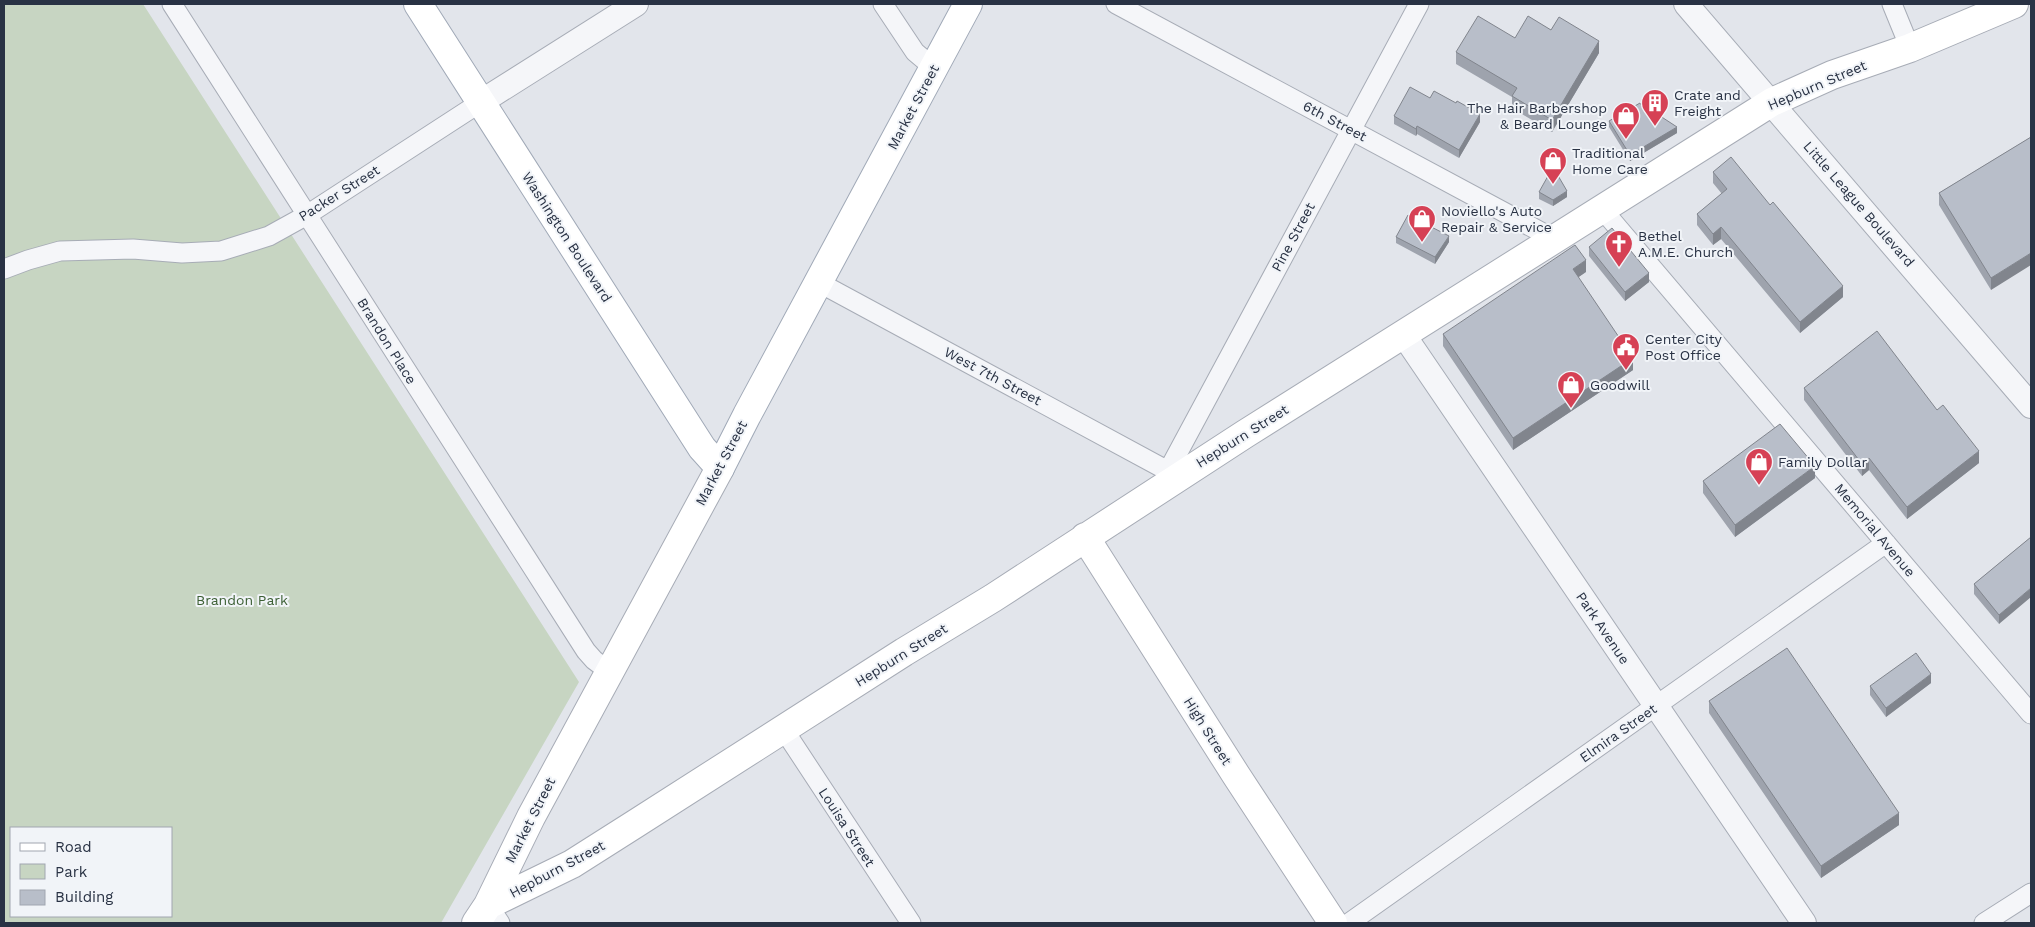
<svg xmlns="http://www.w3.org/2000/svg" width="2035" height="927" viewBox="0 0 2035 927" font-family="'Work Sans',sans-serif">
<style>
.green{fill:#c7d5c2;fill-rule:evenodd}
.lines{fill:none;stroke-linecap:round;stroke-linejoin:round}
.minor-casing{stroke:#a7acb6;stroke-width:21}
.tertiary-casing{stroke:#a7acb6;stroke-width:26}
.secondary-casing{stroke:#a7acb6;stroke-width:30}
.primary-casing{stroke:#a0a9b7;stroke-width:30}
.minor{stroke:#f5f6f9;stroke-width:19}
.tertiary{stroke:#f5f6f9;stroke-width:24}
.secondary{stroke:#fff;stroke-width:28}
.primary{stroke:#fff;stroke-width:28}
.wall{fill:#9ea3ad}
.shaded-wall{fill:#81858d}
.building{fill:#b8bec9;stroke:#81858d}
.labels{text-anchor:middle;stroke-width:4;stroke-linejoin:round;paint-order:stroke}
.street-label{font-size:14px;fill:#293244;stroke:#f1f4f8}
.poi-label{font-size:14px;fill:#293244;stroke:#f1f4f8;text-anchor:start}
.park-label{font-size:14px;fill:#3d6035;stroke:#f1f4f8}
</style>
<rect width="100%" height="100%" fill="#e2e5eb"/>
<path class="green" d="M4,4h139l436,678 -138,241h-437zM11,828h160v88h-160z"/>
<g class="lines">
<defs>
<path id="minor" d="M172,4l414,647 8,9 16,12
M883,4l32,48 19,16
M1116,4l438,235
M1892,4l18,44
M1602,209l429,505
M4,269l24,-9 32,-9 73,-2 49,4 39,-2 48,-15 38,-21 174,-113
M818,282l350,189 6,8
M1168,471l251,-467
M784,730l127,193
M488,905l12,18
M1349,923l537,-380
M1984,923l47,-30"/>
<path id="tertiary" d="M1686,4l345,402
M481,102l155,-98
M1403,334l401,589"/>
<path id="secondary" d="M1085,537l151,238 97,148
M488,905l84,-41 63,-40 269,-172 89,-54 252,-164 527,-332 60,-27 78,-27 104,-44
M476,923l12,-18 43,-88 189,-349"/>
<path id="primary" d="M418,4l284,444 18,20 27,-53 221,-411"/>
</defs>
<use href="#minor" class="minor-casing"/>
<use href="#tertiary" class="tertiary-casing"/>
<use href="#secondary" class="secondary-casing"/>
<use href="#primary" class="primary-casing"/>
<use href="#minor" class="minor"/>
<use href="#tertiary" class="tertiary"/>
<use href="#secondary" class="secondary"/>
<use href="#primary" class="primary"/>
</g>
<path class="wall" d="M1551,30l48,23 -47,79 -40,-24v-11l-56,-33v-12z
M1430,98l50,24 -21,36 -42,-24 -1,2 -22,-12v-8z
M1648,116l29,17 -47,28 -21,-34v-6z
M2031,137l-40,153 -52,-85v-12z
M1713,172l130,125 -43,36 -79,-94 -8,6 -16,-20v-11l25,-20 -9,-11z
M1539,192l28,5 -14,9 -14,-7z
M1396,237l53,5 -14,22 -39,-21z
M1589,247l60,35 -24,19 -36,-45z
M1586,272l-8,5 55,93 -120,80 -70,-104v-12z
M1804,388l175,75 -72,56 -38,-49 -7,6 -58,-76z
M1815,478l-80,59 -32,-44v-12z
M2031,537l-32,87 -25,-30v-10z
M1931,683l-45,34 -16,-22v-9z
M1709,701l190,124 -78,53 -112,-165z"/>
<path class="shaded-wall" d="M1599,41v12l-47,79v-12z
M1480,114v8l-21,36v-8z
M1417,126v8l-1,2v-7z
M1677,127v6l-47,28v-6z
M1567,191v6l-14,9v-6z
M1721,227v12l-8,6v-11z
M1449,236v6l-14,22v-7z
M2031,253v12l-40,25v-12z
M1586,260v12l-13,9v-12z
M1649,273v9l-24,19v-9z
M1843,286v11l-43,36v-11z
M1633,358v12l-120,80v-12z
M1979,451v12l-72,56v-12z
M1869,458v12l-7,6v-12z
M1815,466v12l-80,59v-12z
M2031,588v9l-32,27v-9z
M1931,674v9l-45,34v-9z
M1899,813v12l-78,53v-12z"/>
<path class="building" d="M1478,16l37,22 13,-22 23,14 8,-13 40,24 -47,79 -40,-24 5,-8 -61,-36z
M1410,87l20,11 4,-7 22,12 1,-2 23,13 -21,36 -42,-24 -1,3 -22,-13z
M1640,103l8,13 6,-4 23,15 -47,28 -21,-34z
M2031,137v116l-40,25 -52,-85z
M1731,157l39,48 3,-3 70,84 -43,36 -79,-95 -8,7 -16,-20 30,-25 -14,-17z
M1553,167l14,24 -14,9 -14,-8z
M1408,215l41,21 -14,21 -39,-20z
M1612,228l37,45 -24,19 -36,-45z
M1575,245l11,15 -13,9 60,89 -120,80 -70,-104z
M1877,331l60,79 6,-5 36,46 -72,56 -38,-49 -7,6 -58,-76z
M1780,424l35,42 -80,59 -32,-44z
M2031,537v51l-32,27 -25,-31z
M1787,648l112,165 -78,53 -112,-165z
M1916,653l15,21 -45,34 -16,-22z"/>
<defs>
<symbol id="building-pin" viewBox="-11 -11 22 30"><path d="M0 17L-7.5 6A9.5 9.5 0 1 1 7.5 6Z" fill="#d64155" stroke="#f1f4f8"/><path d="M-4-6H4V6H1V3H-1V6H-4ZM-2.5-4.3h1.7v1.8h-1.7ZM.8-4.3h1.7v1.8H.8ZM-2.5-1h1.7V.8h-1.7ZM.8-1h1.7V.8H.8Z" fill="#fff"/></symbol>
<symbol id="shop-pin" viewBox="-11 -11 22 30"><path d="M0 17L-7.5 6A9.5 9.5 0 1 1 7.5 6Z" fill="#d64155" stroke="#f1f4f8"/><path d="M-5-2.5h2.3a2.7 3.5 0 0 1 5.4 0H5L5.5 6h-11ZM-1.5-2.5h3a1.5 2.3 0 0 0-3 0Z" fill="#fff"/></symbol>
<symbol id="church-pin" viewBox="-11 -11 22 30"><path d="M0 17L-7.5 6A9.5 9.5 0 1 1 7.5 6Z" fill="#d64155" stroke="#f1f4f8"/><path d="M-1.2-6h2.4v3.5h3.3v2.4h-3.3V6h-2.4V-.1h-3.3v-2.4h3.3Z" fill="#fff"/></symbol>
<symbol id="civic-pin" viewBox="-11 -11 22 30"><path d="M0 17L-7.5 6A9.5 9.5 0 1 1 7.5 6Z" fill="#d64155" stroke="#f1f4f8"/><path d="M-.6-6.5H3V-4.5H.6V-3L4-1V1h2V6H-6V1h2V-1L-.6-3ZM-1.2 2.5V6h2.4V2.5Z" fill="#fff"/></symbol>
</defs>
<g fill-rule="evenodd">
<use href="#building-pin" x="1639" y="87" width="32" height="43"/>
<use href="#shop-pin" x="1610" y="100" width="32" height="43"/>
<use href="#shop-pin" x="1537" y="145" width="32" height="43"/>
<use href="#shop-pin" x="1406" y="203" width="32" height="43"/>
<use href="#church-pin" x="1603" y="228" width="32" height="43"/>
<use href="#civic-pin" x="1610" y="331" width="32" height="43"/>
<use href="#shop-pin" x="1555" y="369" width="32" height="43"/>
<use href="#shop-pin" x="1743" y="446" width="32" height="43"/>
</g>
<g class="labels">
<g class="street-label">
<text transform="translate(1817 85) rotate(-23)" y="5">Hepburn Street</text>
<text transform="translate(913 107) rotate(-62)" y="5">Market Street</text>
<text transform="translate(1335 121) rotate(28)" y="5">6th Street</text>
<text transform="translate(339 193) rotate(-32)" y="5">Packer Street</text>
<text transform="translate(1859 204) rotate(49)" y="5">Little League Boulevard</text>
<text transform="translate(567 237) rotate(57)" y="5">Washington Boulevard</text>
<text transform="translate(1293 237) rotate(-62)" y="5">Pine Street</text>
<text transform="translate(387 341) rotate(58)" y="5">Brandon Place</text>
<text transform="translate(993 376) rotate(28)" y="5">West 7th Street</text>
<text transform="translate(1242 436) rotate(-32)" y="5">Hepburn Street</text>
<text transform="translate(721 463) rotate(-62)" y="5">Market Street</text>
<text transform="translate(1875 530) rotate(50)" y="5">Memorial Avenue</text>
<text transform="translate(1603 628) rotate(56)" y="5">Park Avenue</text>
<text transform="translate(901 655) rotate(-32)" y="5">Hepburn Street</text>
<text transform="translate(1208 731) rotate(58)" y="5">High Street</text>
<text transform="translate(1618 733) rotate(-35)" y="5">Elmira Street</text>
<text transform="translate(530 820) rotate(-63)" y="5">Market Street</text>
<text transform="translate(847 827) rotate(57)" y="5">Louisa Street</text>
<text transform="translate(557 869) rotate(-28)" y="5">Hepburn Street</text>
</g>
<g class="poi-label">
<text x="1674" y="100">Crate and<tspan x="1674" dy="16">Freight</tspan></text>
<text x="1607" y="113" text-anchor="end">The Hair Barbershop<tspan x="1607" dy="16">&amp; Beard Lounge</tspan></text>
<text x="1572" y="158">Traditional<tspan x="1572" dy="16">Home Care</tspan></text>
<text x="1441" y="216">Noviello's Auto<tspan x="1441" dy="16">Repair &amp; Service</tspan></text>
<text x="1638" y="241">Bethel<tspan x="1638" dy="16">A.M.E. Church</tspan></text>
<text x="1645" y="344">Center City<tspan x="1645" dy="16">Post Office</tspan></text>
<text x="1590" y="390">Goodwill</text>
<text x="1778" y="467">Family Dollar</text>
</g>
<g class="park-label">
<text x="242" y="605">Brandon Park</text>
</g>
</g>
<rect width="2035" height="927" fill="none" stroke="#293244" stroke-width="10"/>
<rect x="10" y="827" width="162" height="90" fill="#f1f4f8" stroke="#a1a6b0"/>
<rect x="20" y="843" width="25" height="8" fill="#ffffff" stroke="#a1a6b0"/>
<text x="55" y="852" font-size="15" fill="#293244">Road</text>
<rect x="20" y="864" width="25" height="15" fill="#c7d5c2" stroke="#a1a6b0"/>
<text x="55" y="877" font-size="15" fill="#293244">Park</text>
<rect x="20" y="890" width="25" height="15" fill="#b8bec9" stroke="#a1a6b0"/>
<text x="55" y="902" font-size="15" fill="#293244">Building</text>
</svg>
